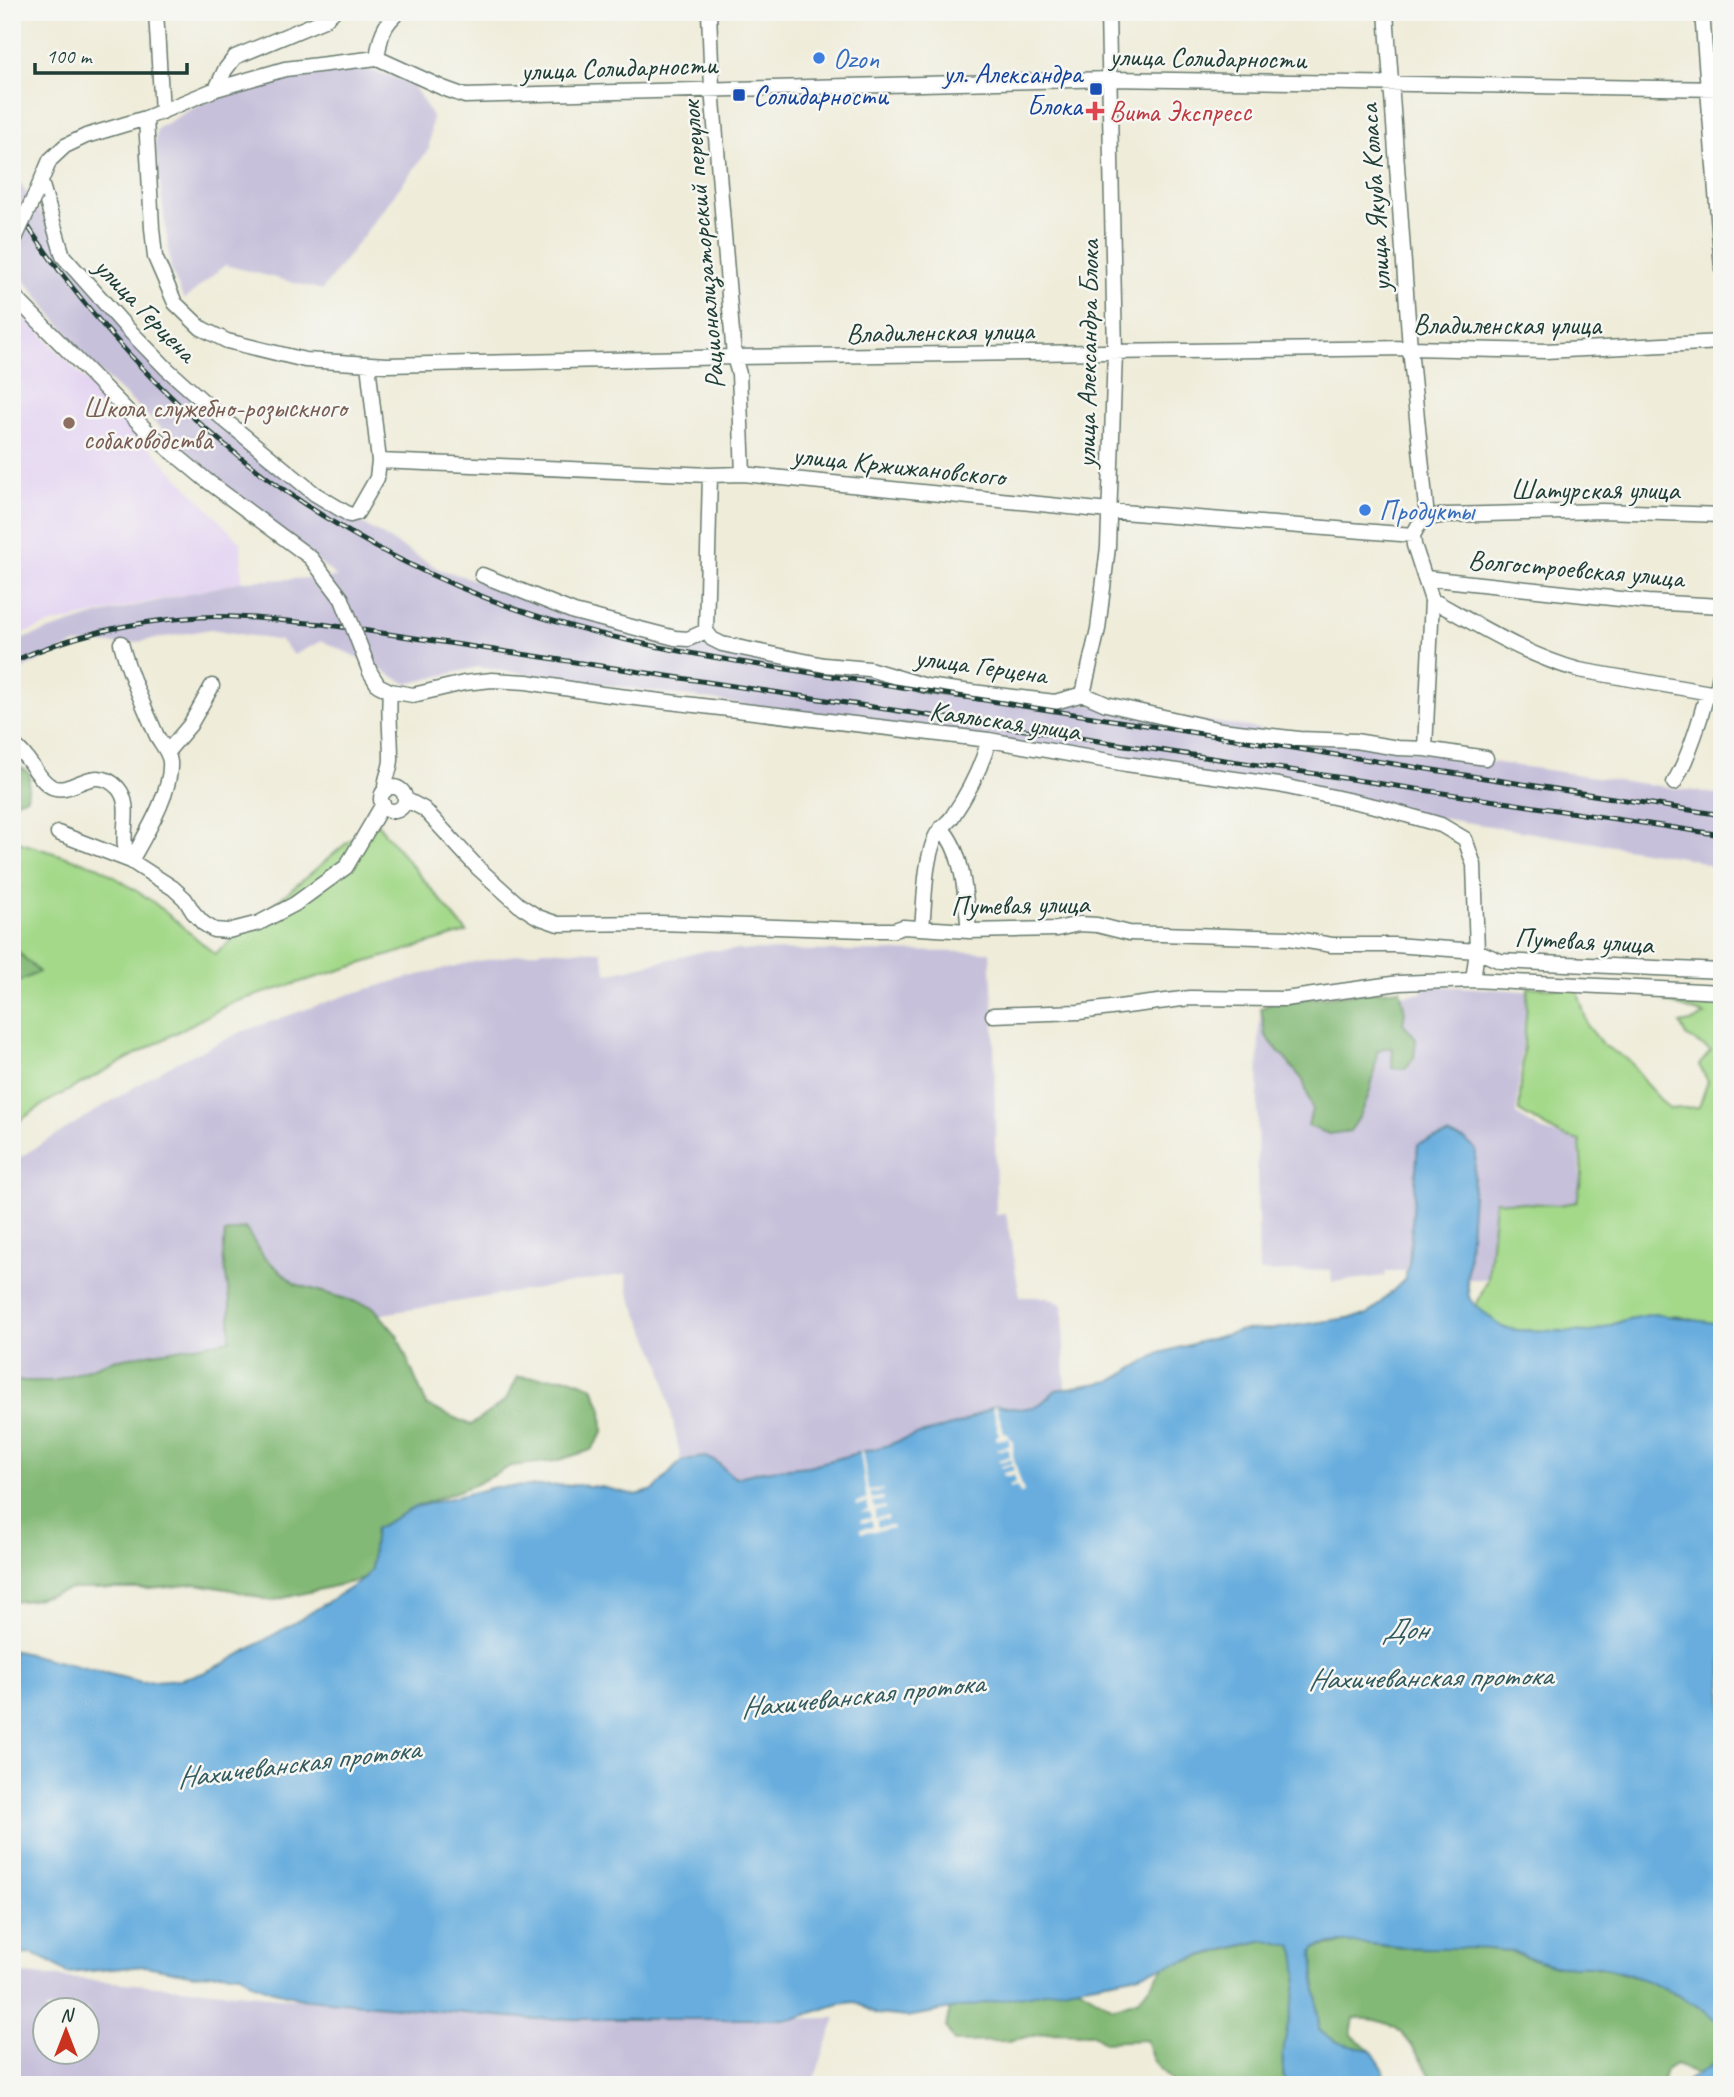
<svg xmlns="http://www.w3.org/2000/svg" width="1734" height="2097" viewBox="0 0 1734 2097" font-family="Caveat,sans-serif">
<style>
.built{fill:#e3d3f2}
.industrial{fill:#c6c0da;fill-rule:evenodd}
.green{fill:#a4d98a;stroke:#628b5f;stroke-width:2}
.forest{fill:#83b976;stroke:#517b55;stroke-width:2}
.water{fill:#67adde;stroke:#437589;stroke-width:2}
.pier{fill:#efecd9}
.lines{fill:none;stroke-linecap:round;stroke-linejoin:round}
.minor-casing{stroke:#687a6e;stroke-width:17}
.minor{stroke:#fff;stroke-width:14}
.rail-casing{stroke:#1f3d34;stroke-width:5}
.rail{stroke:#f6f6f2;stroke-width:2.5;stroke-dasharray:8;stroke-linecap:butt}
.minor-bridge-casing{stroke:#687a6e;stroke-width:17;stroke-linecap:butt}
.minor-bridge{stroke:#fff;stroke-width:14}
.shop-dot{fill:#3f7fe0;stroke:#f6f6f2;stroke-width:2.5}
.transit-dot{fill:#1a4fb4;stroke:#f6f6f2;stroke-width:2.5}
.health-dot{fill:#e0444e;stroke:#f6f6f2;stroke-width:2.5}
.education-dot{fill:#8d6e63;stroke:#f6f6f2;stroke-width:2.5}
.labels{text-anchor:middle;stroke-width:5;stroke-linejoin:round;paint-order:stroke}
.street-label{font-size:28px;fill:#1f3d34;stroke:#f6f6f2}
.shop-label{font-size:28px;fill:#366cbe;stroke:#f6f6f2;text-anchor:start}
.transit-label{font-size:28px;fill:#164399;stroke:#f6f6f2;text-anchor:end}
.health-label{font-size:28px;fill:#be3a42;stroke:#f6f6f2;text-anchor:start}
.education-label{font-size:28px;fill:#785e54;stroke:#f6f6f2;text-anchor:start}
.water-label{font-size:30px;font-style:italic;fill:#31595e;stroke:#f6f6f2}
</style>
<rect width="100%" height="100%" fill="#f6f6f2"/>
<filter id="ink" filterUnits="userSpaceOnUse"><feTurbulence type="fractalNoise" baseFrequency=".0143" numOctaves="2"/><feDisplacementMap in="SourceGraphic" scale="14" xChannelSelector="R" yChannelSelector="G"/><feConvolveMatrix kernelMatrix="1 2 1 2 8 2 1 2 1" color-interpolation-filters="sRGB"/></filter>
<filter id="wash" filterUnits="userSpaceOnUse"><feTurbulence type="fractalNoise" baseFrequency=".00686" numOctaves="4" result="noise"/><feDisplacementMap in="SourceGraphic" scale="28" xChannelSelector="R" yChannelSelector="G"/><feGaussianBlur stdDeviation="1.57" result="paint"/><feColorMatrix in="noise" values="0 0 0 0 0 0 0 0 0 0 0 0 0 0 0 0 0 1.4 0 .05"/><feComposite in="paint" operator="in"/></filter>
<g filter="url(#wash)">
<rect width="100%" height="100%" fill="#efecd9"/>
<path class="built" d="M12,303l229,240 1,38 -191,43 -27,9 -12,7z"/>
<path class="industrial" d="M359,67l52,15 21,34 -3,33 -107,141 -97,-25 -41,35 -13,-30 -16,-125 2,-16 39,-23 56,-19z
M12,169l18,30 98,128 115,110 117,85 79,47 194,60 112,21 174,30 803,115v76l-29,-12 -992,-161 -223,-31 -71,17 -44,-24 -41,-19 -28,14 -13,-14 -70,-12 -86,15h-50l-63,30v-32l85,-27 146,-34 94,-4 -127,-104 -118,-108 -80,-101z
M544,950l57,1 6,23 102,-24 281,2 4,68 2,195 10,-1 14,83h27l16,8 2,82 -9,3 -17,16 -19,3 -24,-4 -38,19 -42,11 -31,11 -77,20 -46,5 -27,7 -21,-17 -9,-4 -24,4 -20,-97 -31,-68 -4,-22 -377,62 -1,12 -236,40v-226l155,-95 74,-35 106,-37 56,-16 65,-16z
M1423,985l104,6 -11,124 25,15 38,12 5,174 -85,-16 -11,-21 -78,1 -3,-9h-22l1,5 -54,6 -1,-12 -72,2 -2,-100 2,-146 2,-18 161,-15z
M12,1973l502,45 70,2 252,-2 -24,67h-800zM46,2010h42v42h-42z"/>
<path class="green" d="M374,820l93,112 -236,71 -184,99 -35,24v-286l87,27 53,34 63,53z
M1528,987l49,2 11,37 15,19 27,16 15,22 24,26 30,-2 9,-26 -9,-16 12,-14 -25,-15 -6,-12 15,-3 10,-6 -39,-13 6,-5 50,2v325l-15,-1 -30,-7 -49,3 -37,13 -74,-2 -15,-2 -26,-22 12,-27 7,-78 63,4 19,-3 5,-28 -2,-33 -18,-5 -43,-25z"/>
<path class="forest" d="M12,761l18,13 -3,23 -15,6z
M12,946l27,26 -27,13z
M1400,989l5,23 -2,11 13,15 -2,20 -9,11 -13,-1 1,-20h-10l-6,3c-3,29 -9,57 -27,80l-21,3 -21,-8 4,-17 -9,-29 -38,-45 -4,-27 13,-6z
M245,1228l19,29 31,27 78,23 24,28 30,71 44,19 34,-24 13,-24 52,1 23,9 9,22 1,24 -12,17 -35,11 -45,5 -37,19 -59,22 -40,22 -4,40 -7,10 -93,22 -39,-11 -36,-6 -45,5h-78l-42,11 -19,2v-221h42l59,-21 117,-20v-39l-7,-44 2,-24z
M1265,1940l27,6 4,8 2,16 -15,106 3,9h-112l-21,-25 -7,-20 -42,2 -13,-8 -44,-1 -39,8 -54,1 -8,-15 4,-18 127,-23 36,22 26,-9 26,-33z
M1351,1942l51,6h76l29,3 48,15h37l19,4 37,11 51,25 13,9 10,11c0,28 1,32 -23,49l-23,-11 -10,6 -5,15h-226c-8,-17 -24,-44 -38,-56 -11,-9 -29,-10 -43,-11l-3,17 20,15c-20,-3 -37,-6 -52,-20l-6,-78 2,-4z"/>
<path class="water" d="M1448,1135l17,5 11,10 -9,130 2,17 7,9 26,21 15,3 74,2 37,-13 26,-5 68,10v702c-25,-27 -94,-56 -130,-60 -13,-1 -26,2 -38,-1 -16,-3 -30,-11 -46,-14 -36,-6 -72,-1 -108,-4 -29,-2 -56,-9 -85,1l-2,5 6,77c15,14 32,17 52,20l13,20 -4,15h-94c-14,-44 24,-102 6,-139l-27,-6 -54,13 -82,24 -222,40 -30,-3 -22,-12 -16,2 -46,15h-260l-227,-20 -36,-9 -18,-7 -11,-9 -19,-2 -28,3 -49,-9 -78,7 -18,-12 -17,-7 -20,1v-305l130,32 38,-3 23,-6 24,-11 72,-42 65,-41 7,-10 4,-40 40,-22 80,-20 81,-2 25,2 35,8 18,-5 27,-29 10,-2 14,-2 9,3 21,18 27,-7 46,-5 77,-20 31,-11 43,-11 37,-19 24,4 18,-3 18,-16 55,-9 49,-28 82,-23 31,-1 95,-14 37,-36 4,-16 9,-119z
M1722,2054v31h-38l4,-5 26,-16z"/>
<path class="pier" d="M996,1405l8,28 4,1 5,9v13l11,36 -4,1 -3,-7 -8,2v-3l7,-3 -2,-7 -10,2 -1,-4 11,-3 -2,-5 -10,3 -1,-2 11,-3 -1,-4 -12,3 -1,-2 12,-4 -2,-7 -11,2v-2l13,-4 -2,-7 -12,2v-3l3,-3 -6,-28z
M860,1452h3l5,38 14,-1v2l-12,2 2,6 11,-2 1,3 -11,2 1,6 11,-1v2l-10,2v7l13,-2v3l-11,1v7l15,-2 1,3 -32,5 -1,-4 13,-2 -1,-6 -11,2 -1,-3 11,-2 -1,-6 -11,1 9,-3v-7l-11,2 -1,-3 11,-2z"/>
</g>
<g filter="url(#ink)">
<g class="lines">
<defs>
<path id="minor" d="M156,12l6,100
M709,12l3,76 22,269 5,17 4,100
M1386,12l24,336 17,170 -9,8 -5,9 1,10 18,55 -7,149
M1702,12l20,257
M377,58c3,-20 6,-34 22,-46
M216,89l9,-19 10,-13 89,-37 9,-8
M146,118l6,110 3,29 20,46 26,25 26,13 78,19 82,5 347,-8 676,-9 135,3 177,-9
M41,182l22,74 63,71 41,42 54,48 94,77 35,21 7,-2 20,-35 2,-17 -11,-97
M35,195l15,-35 15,-14 21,-10 60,-18 70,-29 69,-20 92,-11 66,30 22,8 646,-17 611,10
M12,294l135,137 59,49 105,78 31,41
M379,461l331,14 33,-1 366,37 304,24
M1427,518l20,-3 155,-4 120,4
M482,575l92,37 101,26 13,1 18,-8 6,8 10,5 102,21 45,4 57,17 30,4 99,12 28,-8 23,10 115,26 78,9 56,2 43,7 27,1 61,9
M1426,578l222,24 74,4
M1432,600c48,26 95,56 147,70l143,25
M706,631l4,-156
M121,643c8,31 22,61 35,91 4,9 13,17 14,28 2,31 -25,73 -39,99
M370,672l8,13 12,6c-2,23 1,45 1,68 0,11 -7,20 -6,32
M390,691l23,4 51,-12 28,-3 35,2 75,12 387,46 137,24 153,21 100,22 62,18 24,14 9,26 3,86 -4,29
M1083,694l15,-65 10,-82 7,-194 -7,-341
M1716,694l6,-29
M12,744c17,10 25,36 40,43 21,9 41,-25 66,1 14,16 4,40 7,58 1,5 4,11 6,15
M167,752l23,-27 22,-39
M1674,783c16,-29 25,-58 33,-90
M381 799a12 12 0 1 1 24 0a12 12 0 1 1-24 0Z
M405,799l19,10 54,59 41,37 19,12 20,7 102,-1 205,7h29l9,-3 66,4 88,-2 22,-5 18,1 32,8 160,5 43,7h62l83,6 23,10 222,10
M941,828c24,25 24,70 28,103
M58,833l73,28 42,27 12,11 8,13 10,11 11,7 14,1 31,-8 36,-19 51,-37 37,-63
M922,928c3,-29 2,-63 13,-90 3,-9 12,-14 17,-21 17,-25 29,-49 37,-77
M993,1015l86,-3 111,-14 95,1 114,-16 74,-3 249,12"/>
</defs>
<use href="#minor" class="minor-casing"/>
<use href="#minor" class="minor"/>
<defs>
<path id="rail" d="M12,202c120,189 292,333 504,407 75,26 153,41 231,54l975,152
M12,662c58,-27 123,-41 187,-45 41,-2 83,4 123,7l1400,211"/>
</defs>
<use href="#rail" class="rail-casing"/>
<use href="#rail" class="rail"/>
<defs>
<path id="minor-bridge" d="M12,245l23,-50
M342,599l28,73"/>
</defs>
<use href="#minor-bridge" class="minor-bridge-casing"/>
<use href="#minor-bridge" class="minor-bridge"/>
</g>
</g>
<g class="shop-dot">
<circle cx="819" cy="58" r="7"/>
<circle cx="1365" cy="510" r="7"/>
</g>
<g class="transit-dot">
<rect x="1089" y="82" width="14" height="14" rx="3.5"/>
<rect x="732" y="88" width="14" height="14" rx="3.5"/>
</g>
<path class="health-dot" d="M1091.5 100.5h7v7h7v7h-7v7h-7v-7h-7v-7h7z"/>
<circle class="education-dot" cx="69" cy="423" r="7"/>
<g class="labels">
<g class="street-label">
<text transform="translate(1208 57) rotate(1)" y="10">улица Солидарности</text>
<text transform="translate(619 67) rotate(-2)" y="10">улица Солидарности</text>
<text transform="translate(1374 198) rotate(-94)" y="10">улица Якуба Коласа</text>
<text transform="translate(702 245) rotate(-95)" y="10">Рационализаторский переулок</text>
<text transform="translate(146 309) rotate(46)" y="10">улица Герцена</text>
<text x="1507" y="334">Владиленская улица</text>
<text transform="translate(940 331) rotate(-1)" y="10">Владиленская улица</text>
<text transform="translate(1087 354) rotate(-89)" y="10">улица Александра Блока</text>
<text transform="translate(899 465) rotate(6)" y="10">улица Кржижановского</text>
<text x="1595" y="499">Шатурская улица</text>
<text transform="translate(1576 568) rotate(5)" y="10">Волгостроевская улица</text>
<text transform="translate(981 665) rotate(8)" y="10">улица Герцена</text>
<text transform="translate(1005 720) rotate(8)" y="10">Каяльская улица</text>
<text transform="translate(1020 904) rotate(-1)" y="10">Путевая улица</text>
<text transform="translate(1584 940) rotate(3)" y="10">Путевая улица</text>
</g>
<g class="shop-label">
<text x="833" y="68">Ozon</text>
<text x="1379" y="520">Продукты</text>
</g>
<g class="transit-label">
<text x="1082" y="83">ул. Александра<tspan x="1082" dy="32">Блока</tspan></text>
<text x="753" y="105" text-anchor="start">Солидарности</text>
</g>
<g class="health-label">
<text x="1109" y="121">Вита Экспресс</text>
</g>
<g class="education-label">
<text x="83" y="417">Школа служебно-розыскного<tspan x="83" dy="32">собаководства</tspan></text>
</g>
<g class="water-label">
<text x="1405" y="1639">Дон</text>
<text transform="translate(1430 1677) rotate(-1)" y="10">Нахичеванская протока</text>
<text transform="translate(862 1695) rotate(-6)" y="10">Нахичеванская протока</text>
<text transform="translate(298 1763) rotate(-7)" y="10">Нахичеванская протока</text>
</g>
</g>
<rect width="1734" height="2097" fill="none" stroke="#f6f6f2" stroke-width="42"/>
<g transform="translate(66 2031)"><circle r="33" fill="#f6f6f2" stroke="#a0aca6" stroke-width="2"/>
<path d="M0-5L12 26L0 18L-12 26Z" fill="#c8321e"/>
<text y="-10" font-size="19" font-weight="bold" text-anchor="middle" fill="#1f3d34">N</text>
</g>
<path d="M35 63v10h152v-10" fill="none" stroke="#1f3d34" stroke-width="3.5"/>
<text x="46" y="63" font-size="21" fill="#1f3d34" stroke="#f6f6f2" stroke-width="5" paint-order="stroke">100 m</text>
</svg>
